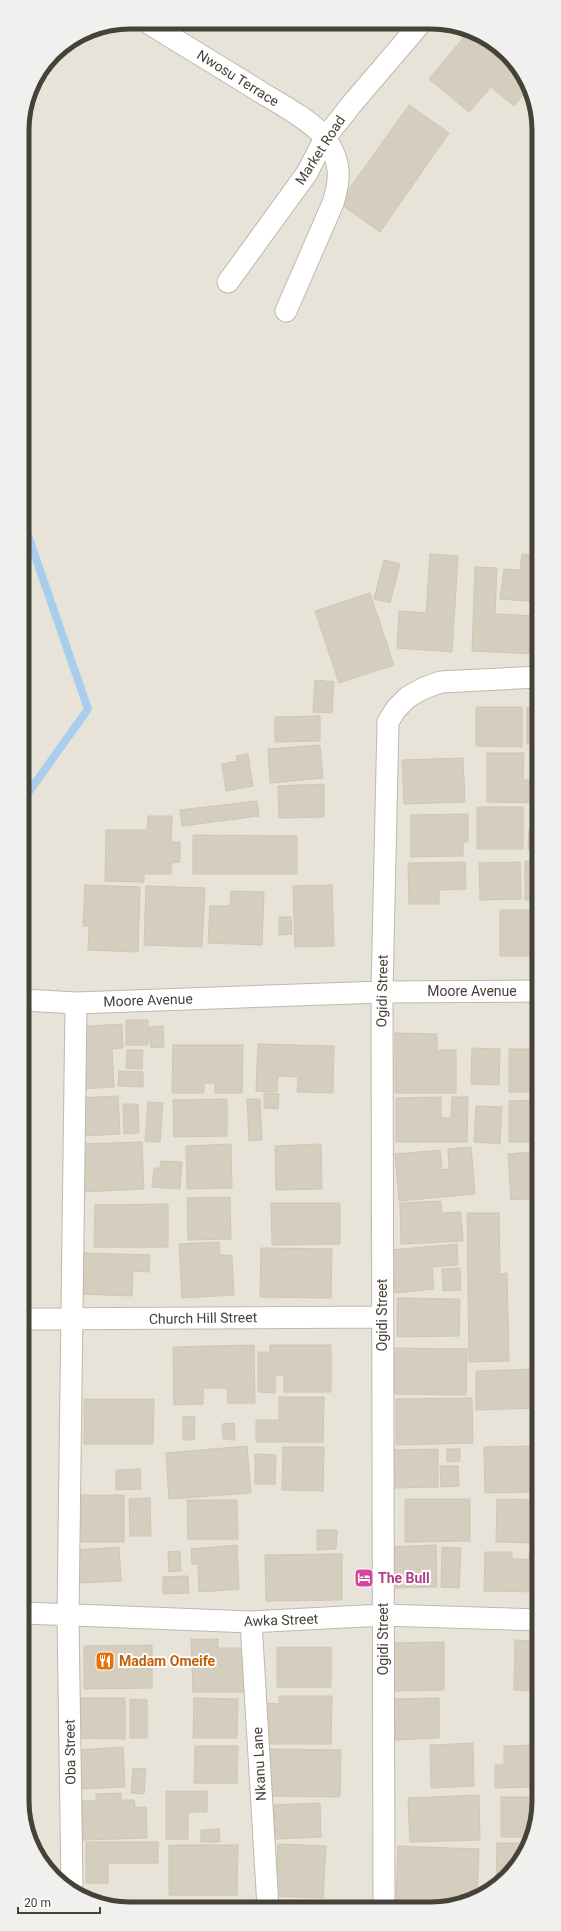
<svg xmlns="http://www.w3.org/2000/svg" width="561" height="1931" viewBox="0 0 561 1931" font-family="Roboto,sans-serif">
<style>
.residential{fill:#e7e3d8}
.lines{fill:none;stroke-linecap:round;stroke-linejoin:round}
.stream{stroke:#a9cded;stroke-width:8}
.building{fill:#d5cebf;stroke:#cfc6b3}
.minor-casing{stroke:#bfb9ac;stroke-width:23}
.minor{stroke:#fff;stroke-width:21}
.labels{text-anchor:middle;stroke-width:4;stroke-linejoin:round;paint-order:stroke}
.street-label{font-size:14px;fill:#474238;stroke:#fff}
.hotel-label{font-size:14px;font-weight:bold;fill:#b23c85;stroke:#fff;text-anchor:start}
.food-label{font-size:14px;font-weight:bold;fill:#c56008;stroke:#fff;text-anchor:start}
.rim{fill:none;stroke:#474238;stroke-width:5}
</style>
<rect width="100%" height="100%" fill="#f4f1e9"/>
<path class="residential" d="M130,22l323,2 55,30 29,55 2,1699 -8,34 -19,31 -27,22 -33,12h-343l-55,-29 -30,-56 -2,-1699 8,-35 24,-35 35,-23z"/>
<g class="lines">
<path class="stream" d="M23,521l65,188 -65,91"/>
</g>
<path class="building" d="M468,32l40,22 19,36 -13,16 -23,-19 -22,25 -40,-33z
M409,105l40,28 -69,99 -41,-29z
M430,554l28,2 -6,96 -55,-4 2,-37 27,2z
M522,554l15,1v47l-37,-3 4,-30 16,1z
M384,560l16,4 -10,39 -16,-4z
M475,567l22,1 -2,46 43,2v38l-66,-3z
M370,593l24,72 -55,18 -24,-72z
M315,680l19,2 -2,31 -19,-1z
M476,707h46v40l-46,-1z
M527,707h11v37h-11z
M320,716v25l-45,1v-25z
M320,745l3,33 -53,5 -2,-34z
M487,753h37l-1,27h12l1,-26h2v49l-51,-1z
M248,754l5,32 -27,5 -4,-27 15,-3 -1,-5z
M463,758l2,44 -61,2 -2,-44z
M324,784v33l-45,1 -1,-32z
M257,801l2,15 -77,10 -2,-16z
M477,807h46v42h-46z
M532,808h6v41h-10l1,-20h3z
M468,814v28h-5v14l-52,1v-42z
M148,816h24l-1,26h9v20l-9,1v11h-27v8l-39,-1 1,-51h41z
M193,835l104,1v38h-104z
M525,861h13v39h-13z
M465,862l1,27 -27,1v14h-30l-1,-41z
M520,862l1,37 -41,1 -1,-37z
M85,885l55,2 -2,65 -50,-2 1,-24h-6z
M332,885l2,61 -39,1 -2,-61z
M146,886l59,2 -3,59 -58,-2z
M231,891l33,1 -2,53 -54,-2 2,-37h20z
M500,910h38v46h-38z
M279,917h12l1,17 -13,1z
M126,1020h22v25h-22z
M122,1024l1,24 -11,1 2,38 -35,2 -2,-62z
M163,1026l1,21 -13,1 -2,-21z
M395,1033l42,1v16h19v43h-61z
M23,1041h6v18h-6z
M258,1044l76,2 -1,47 -36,-1 1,-15 -20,-1 -1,16 -21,-1z
M173,1045h70l-1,48h-27v-10h-11v10h-32z
M472,1048l28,1 -1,36 -28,-1z
M509,1049h29v43h-29z
M127,1050h16l-1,19 -16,-1z
M23,1064h2v33h-2z
M119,1071l24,1v15l-25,-1z
M264,1093l15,1 -1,15 -14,-1z
M118,1096l2,38 -40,2 -2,-38z
M441,1097v21h10l1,-21h16l-1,45h-71v-44z
M227,1099v37l-53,1 -1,-37z
M247,1099h13l2,41 -13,1z
M538,1100v42h-29v-41z
M148,1102l15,1 -3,39 -15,-1z
M123,1104h15l1,29 -15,1z
M476,1106l26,1 -2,37 -26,-2z
M142,1142l2,47 -63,3 -2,-48z
M231,1144l1,44 -45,1 -1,-43z
M321,1144l1,45 -46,1 -1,-44z
M471,1147l4,47 -76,7 -4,-47 45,-4 2,20 7,-1 -1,-20z
M538,1151v47l-27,2 -3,-46z
M161,1161l21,1 -2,27 -28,-2 2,-19h6z
M230,1197l1,42 -43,1 -1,-42z
M441,1201l1,12 19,-1 2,29 -62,3 -1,-41z
M271,1203h69v41l-68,1z
M168,1204v43h-74l1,-42z
M467,1213h32l1,61 7,-1 2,88 -40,1z
M219,1242l1,13h12l2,40 -52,3 -3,-54z
M457,1244l1,21 -26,2 2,22 -39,4 -3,-43z
M261,1248l71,1 -1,49 -71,-1z
M83,1253l67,2 -1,17 -16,-1 -1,25 -51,-2z
M460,1268l1,22 -18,1 -1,-22z
M397,1298l63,1 -1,37 -62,1z
M254,1345l1,58h-27l-1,-15h-24v16l-29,1 -1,-58z
M270,1345h61v47h-47v-17h-9v18l-17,-1v-40h12z
M391,1348l76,1 -1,46 -76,-1z
M538,1369v39l-62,2v-39z
M279,1397h45l-1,45h-67v-22h23z
M472,1398l1,45 -77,2v-46z
M84,1399h70l-1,45h-69z
M183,1416l12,1 -1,23h-11z
M234,1423l1,17 -12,-1 -1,-15z
M247,1446l4,47 -82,6 -3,-46z
M538,1446v46l-53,1 -1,-46z
M283,1447h41l-1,44 -41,-1z
M438,1449v38l-46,1v-38z
M447,1449h13v12l-13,1z
M255,1454l21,1 -1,29h-20z
M440,1466h18l1,20 -18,1z
M140,1469l1,20 -25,1v-20z
M81,1495h43v47h-43z
M150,1498l1,38h-21l-1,-37z
M405,1499h65v42l-65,1z
M497,1499l41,1v43l-42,-1z
M187,1500h50l1,39h-50z
M317,1530h20l-1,19 -19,1z
M237,1545l2,44 -40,3 -1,-28h-6l-1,-15z
M436,1545l1,42 -46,1 -1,-41z
M119,1547l2,34 -41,2 -2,-33z
M442,1547l19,1 -2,40 -18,-1z
M180,1551l1,20 -12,1 -1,-20z
M485,1552h27v7h17v-6h10v39l-55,-1z
M342,1554v46l-76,1 -1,-46z
M188,1576l1,17 -26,1v-17z
M191,1639h27v9h27l-1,44h-51z
M515,1640l24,1v50l-25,-1z
M444,1642v48l-50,1 -1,-48z
M152,1645v43l-68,1v-43z
M277,1647h54v40h-54z
M279,1696h53l-1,48h-65v-41l13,1z
M78,1698h47v41l-48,-1z
M194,1698l44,1 -1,39h-44z
M439,1698v40l-44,2 -1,-41z
M130,1699l17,1v38h-17z
M473,1743l1,43 -43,2 -1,-43z
M539,1745v42l-44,1v-23h9v-19z
M195,1746h43l-1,37h-43z
M123,1747l2,40 -45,2 -2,-39z
M270,1749l71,1 -1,47 -71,-1z
M133,1768l13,1 -2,25 -13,-1z
M166,1791h41v21h-19v27h-22z
M121,1793v7h13l1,7h11l1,31 -64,2 -1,-39h14v-7z
M479,1795l1,45 -70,2 -2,-44z
M501,1797h38v11l-7,29h-31z
M320,1803l1,34 -45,2 -2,-34z
M219,1829l1,13h-19v-12z
M86,1842h72v21h-50v20h-22z
M497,1843h33l-18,30 -16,12z
M278,1844l48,2 -3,52 -47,-2z
M169,1845h69l-1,50h-68z
M398,1846l81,3 -2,49 -13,4 -68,-2z"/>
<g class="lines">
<defs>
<path id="minor" d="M147,22c38,24 77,47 115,71 17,10 53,30 64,46 15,23 15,39 7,64l-47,108
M228,282l79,-109 18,-35 26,-33 69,-81
M23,1000l53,3
M23,1319l359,-2
M24,1613l227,9 132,-7 156,5
M251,1622l17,285
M72,1887l-4,-271 8,-613 306,-11 156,-1
M384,1907l-2,-915 6,-270 8,-13 12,-12 16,-9 17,-6 97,-5"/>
</defs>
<use href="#minor" class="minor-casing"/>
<use href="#minor" class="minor"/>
</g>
<defs>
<symbol id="hotel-square" viewBox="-11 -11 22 22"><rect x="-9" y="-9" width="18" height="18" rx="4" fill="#d1479c" stroke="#fff"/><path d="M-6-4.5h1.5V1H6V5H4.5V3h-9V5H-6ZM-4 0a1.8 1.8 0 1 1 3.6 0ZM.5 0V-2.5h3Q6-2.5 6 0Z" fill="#fff"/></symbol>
<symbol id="restaurant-square" viewBox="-11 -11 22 22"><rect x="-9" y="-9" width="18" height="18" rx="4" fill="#e8710a" stroke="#fff"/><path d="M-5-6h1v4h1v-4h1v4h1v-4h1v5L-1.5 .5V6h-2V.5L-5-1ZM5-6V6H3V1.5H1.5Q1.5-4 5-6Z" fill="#fff"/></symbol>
</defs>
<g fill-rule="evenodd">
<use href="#hotel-square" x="353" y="1567" width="22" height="22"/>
<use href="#restaurant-square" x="94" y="1650" width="22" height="22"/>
</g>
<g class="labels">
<g class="street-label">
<text transform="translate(238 78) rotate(32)" y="5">Nwosu Terrace</text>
<text transform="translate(320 150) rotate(-57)" y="5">Market Road</text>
<text transform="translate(382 991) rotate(-89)" y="5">Ogidi Street</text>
<text x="472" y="996">Moore Avenue</text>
<text transform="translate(148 1000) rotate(-2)" y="5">Moore Avenue</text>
<text transform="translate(382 1315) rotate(-90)" y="5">Ogidi Street</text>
<text transform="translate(203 1318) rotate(-1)" y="5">Church Hill Street</text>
<text transform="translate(281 1620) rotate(-2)" y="5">Awka Street</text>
<text transform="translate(383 1639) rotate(-90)" y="5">Ogidi Street</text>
<text transform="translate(70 1752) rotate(-91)" y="5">Oba Street</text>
<text transform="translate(259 1764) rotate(-93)" y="5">Nkanu Lane</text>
</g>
<g class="hotel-label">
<text x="378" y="1583">The Bull</text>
</g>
<g class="food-label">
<text x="119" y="1666">Madam Omeife</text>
</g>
</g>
<path d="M0 0H561V1931H0ZM130 29H431A101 101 0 0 1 532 130V1801A101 101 0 0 1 431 1902H130A101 101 0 0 1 29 1801V130A101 101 0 0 1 130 29Z" fill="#f0f0ef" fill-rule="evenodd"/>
<path class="rim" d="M130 29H431A101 101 0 0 1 532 130V1801A101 101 0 0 1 431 1902H130A101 101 0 0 1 29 1801V130A101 101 0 0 1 130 29Z"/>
<path d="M18 1907v6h82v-6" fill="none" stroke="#474238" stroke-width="2"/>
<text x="24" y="1907" font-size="12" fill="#474238" stroke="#ffffff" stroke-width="3" paint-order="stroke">20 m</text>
</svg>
